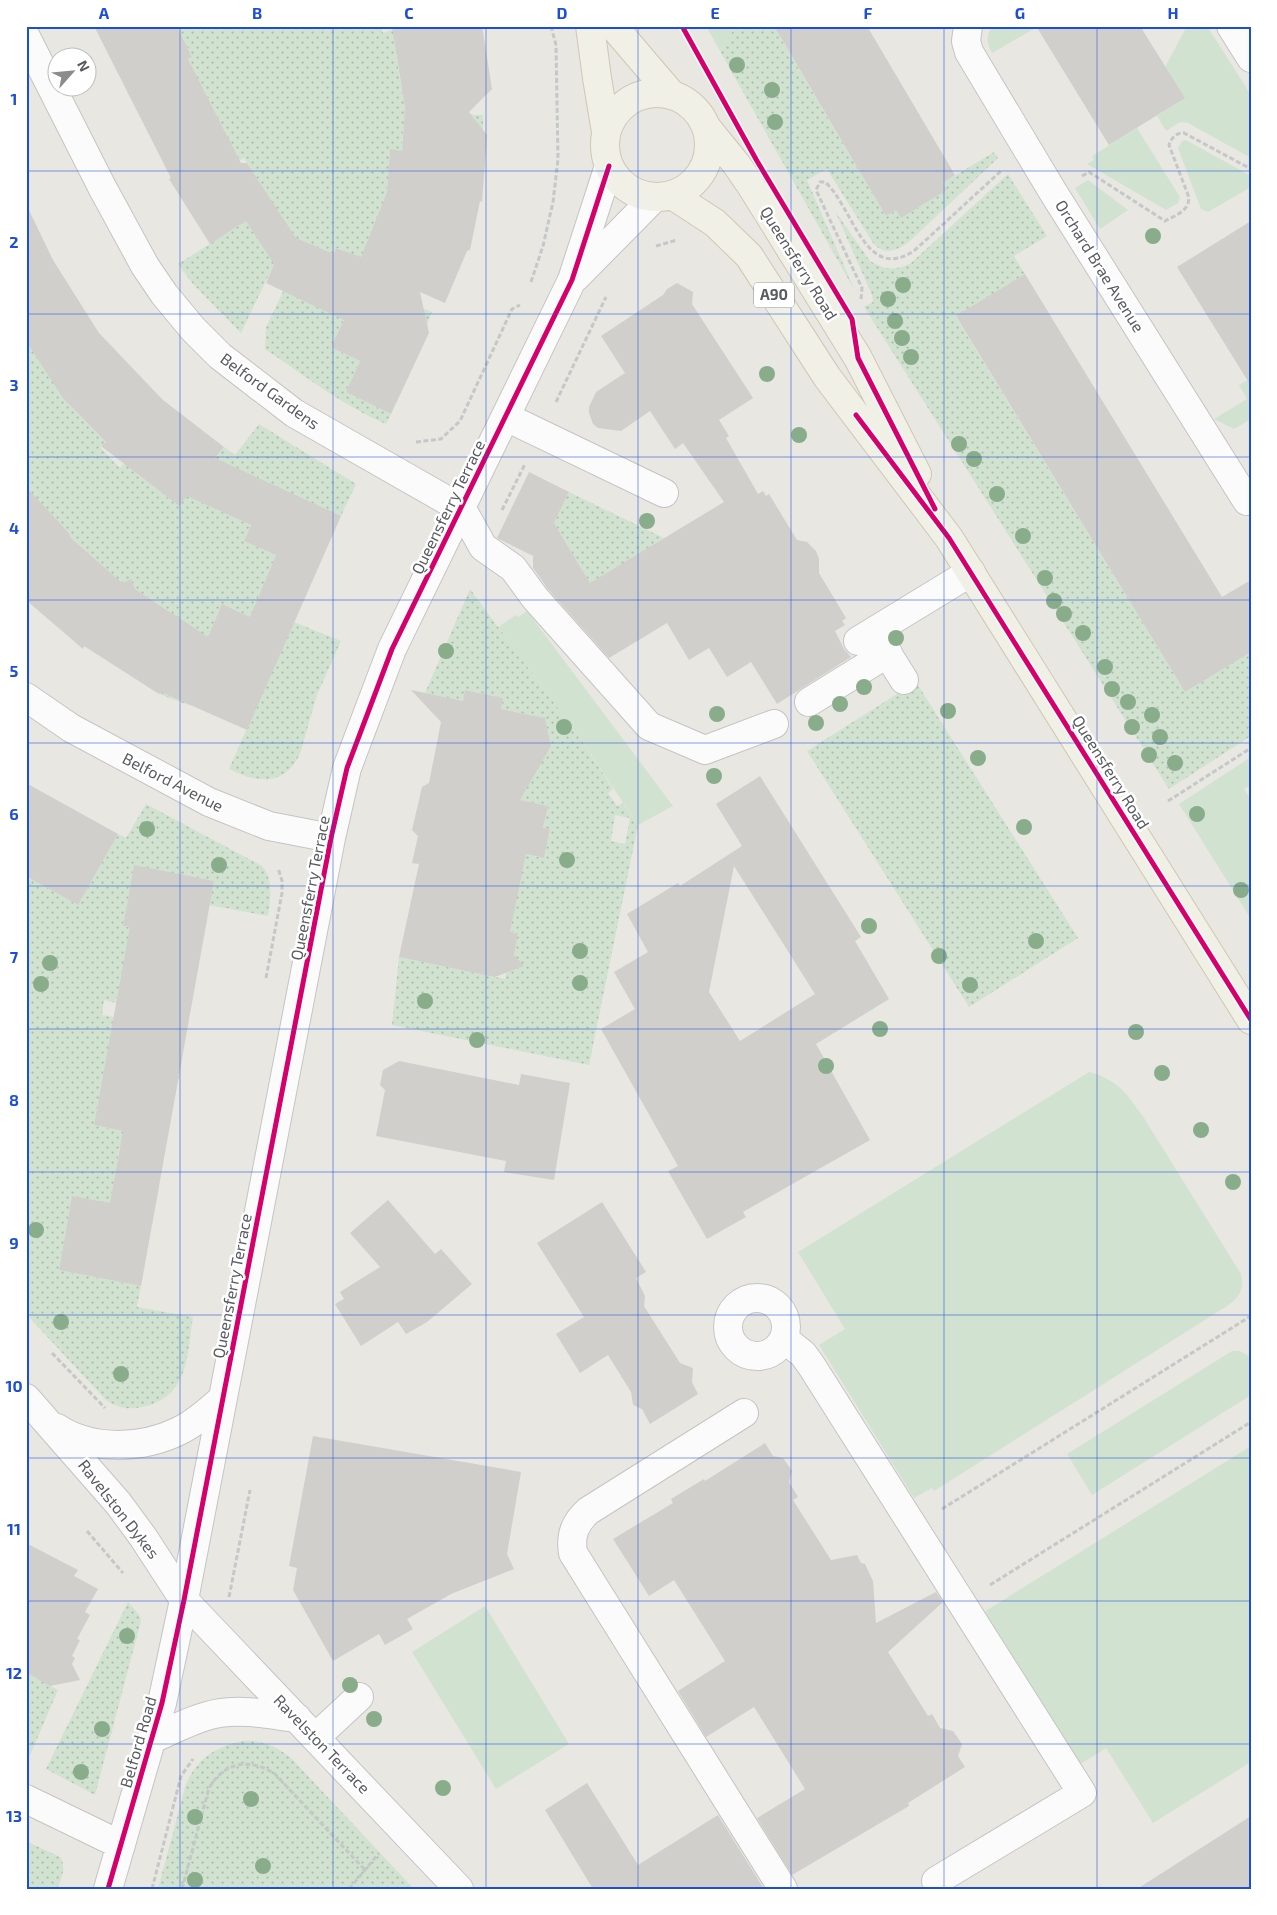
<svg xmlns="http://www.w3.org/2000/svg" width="1277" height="1915" viewBox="0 0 1277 1915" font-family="'Exo 2',sans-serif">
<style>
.grass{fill:#d1e3d0}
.park{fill:url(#park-dots);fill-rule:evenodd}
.building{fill:#d0cfcc;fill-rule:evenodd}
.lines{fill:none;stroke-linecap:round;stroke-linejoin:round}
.minor-casing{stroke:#c5c4c3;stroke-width:30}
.major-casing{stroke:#cec8b2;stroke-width:30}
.path{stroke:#c4c8c6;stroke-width:3;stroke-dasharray:5 2.5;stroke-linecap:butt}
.minor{stroke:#fcfbfb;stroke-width:28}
.major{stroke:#f0f0e6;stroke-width:28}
.cycleway-casing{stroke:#fff;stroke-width:8}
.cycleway{stroke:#d6006c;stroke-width:5}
.tree{fill:#89ac8b}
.grid{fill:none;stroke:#1d4ed8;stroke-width:1;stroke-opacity:0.55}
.labels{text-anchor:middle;stroke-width:5;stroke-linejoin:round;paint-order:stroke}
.shield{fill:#fff;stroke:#8b8c90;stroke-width:1}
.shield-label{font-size:15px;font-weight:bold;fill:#595b60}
.street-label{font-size:16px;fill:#595b60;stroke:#fff}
.neatline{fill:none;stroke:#1d4ed8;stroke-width:2}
.grid-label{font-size:16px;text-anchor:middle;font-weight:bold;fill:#1d4ed8}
</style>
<defs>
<pattern id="park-dots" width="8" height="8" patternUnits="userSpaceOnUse" patternTransform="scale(1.25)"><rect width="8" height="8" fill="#d1e3d0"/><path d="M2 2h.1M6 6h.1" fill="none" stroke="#adbbac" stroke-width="1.8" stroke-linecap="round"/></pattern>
</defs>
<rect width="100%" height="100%" fill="#e8e7e2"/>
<path class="grass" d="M706,26h30l-16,25z
M993,26h46l-47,27c-5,-10 -7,-17 1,-27z
M1187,26h20l44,69v63l-63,-35 -8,-1 -14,9 -9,-15 27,-18 -19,-31z
M1137,128l43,69 -2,6 -12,7 -79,-46 7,-4 -2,-4z
M1186,140l65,36v11l-43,25 -7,-3 -23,-61 4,-7z
M1088,180l40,30 -28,19 -25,-41z
M1251,378v41l-17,10 -20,-10 33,-20 -8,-14z
M527,611l146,195 -35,19 -56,-84 -84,-114 18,-12 2,2z
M1251,757v28l-7,4 7,11v119l-72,-115z
M1089,1072c30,8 38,22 55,46l97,156c3,16 -1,23 -14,32l-293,185 -2,-3 -18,10 -95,-153 26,-16 -47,-77z
M1232,1351h8l11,6v38l-159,100 -25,-41z
M1251,1446v316l-98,61 -47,-75 -27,17 -95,-153z
M485,1606l84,138 -73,45 -84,-137z"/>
<path class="park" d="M177,26h203l3,7 19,-7 36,21 -42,7 10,60 77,1v14l-6,5 -74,-6 -1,23 -12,-1 -3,43 -22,54 17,8 -16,5 -29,-12 -3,6 -12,-5 35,33 75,30 -5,13 -83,-5 -13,27 29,14 -14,31 45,22 -5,10c-43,-18 -82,-49 -121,-75l1,-22 25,-52 -18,-9 -32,67 -48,-49 -15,-20 68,-43 39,2 -41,-65 -36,22 -37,-2 -6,-12 62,-31 -28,-54 -34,16 -6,-13 -29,14 -4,-8 66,-33z
M736,26h42l5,6 -3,5 106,179 10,-6 5,8 46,-28 -4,-7 51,-31 4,6 -87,82c-12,10 -26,17 -38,3l-46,-74 -20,11 48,111 -135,-240z
M1008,174l39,62 -33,20 11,18 -69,43 229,375 64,-39 2,4v79l-82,53 -305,-482 9,-5 -1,-7 -37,-84 35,50c15,9 26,10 41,2z
M26,341l81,1 12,12 -51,49 38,39 -6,5 20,21 28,-37 13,10 -24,33 42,32 45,-59 11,8 24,-31 97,60 -15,32 -123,-6 33,15 -7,16 32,14 -11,27 39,17 -10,23 47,19 -24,54 -17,59c-16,33 -43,29 -71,15l55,-125 -44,-20 4,-10 -22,-10 -10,24 12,5 -33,73 -32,-12 13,-81 -37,-24 -2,-5 -6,-3 -6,2 -50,-45 -1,-5 -7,-6 -30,1 16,-16 -9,-10 -14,-6z
M569,492l95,46 -10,6 -32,39 -8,-14 -24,14 -36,-60z
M470,589l112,152 31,48 -5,4 9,13 6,-3 15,22 -49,240 -197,-40 7,-68 106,22 1,-6 8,-3 2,-12 -4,-5 3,-6 3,-14 -8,-1 3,-80 31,6 6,-28 -7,-2 5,-22 -42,-9 38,-39 7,-12 -6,-28 -44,-9 2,-11 -37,-8 -3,11 -38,-8zM615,815l15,3 -5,26 -14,-3z
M916,682l162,256 -109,69 -162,-256z
M146,804l116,62c12,13 8,35 6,50l-59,-11 5,-24 -80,-15 -11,60 10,2 -17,75 -12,-3 -2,15 12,2 -4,22 73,13 -4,27 -74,-14 -11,60 43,9 -18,15 -4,30 44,8 -7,37 -80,-27 -13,73 82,16 -4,21 56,10c-6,38 -4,81 -51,90 -15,3 -25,1 -37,-8l-79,-85v-433l6,-2 46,26 40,-71 8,4z
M128,1602l12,14 1,5 -46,174 -49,-26z
M26,1672l32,18 -30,70 -2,-1z
M244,1741c19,-1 34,6 48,18l122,130h-256l28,-105c12,-26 30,-38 58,-43z
M26,1841l34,16c7,10 1,21 -2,32h-32z"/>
<path class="building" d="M94,26h83l15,31 -4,2 53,104h6l49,75 38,16 2,-6 25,9 26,-65 3,-43 12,2 3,-43 -13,-82h90l10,63 -23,23 18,23 -5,67 -2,-1 -10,49 -3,1 -22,52 -25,-11 9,41 -38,81 -45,-22 14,-31 -29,-14 13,-27 -78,-37 8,-19 -28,-43 -36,23 -41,-65 2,-1z
M774,26h93l88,149 -12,8 4,7 -46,28 -5,-8 -10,6z
M1036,26h104l45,72 -76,47z
M26,204l27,56 46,73 64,67 61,47 -9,11 126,58 -94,214 -86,-38 -2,2 -75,-48 -1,3 -57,-49v-113l44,47 1,4 51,45 9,-4 4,10 73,48 14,-33 28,13 26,-62 -32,-14 7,-16 -64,-29 -8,10 -78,-60 5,-4 -43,-44 -37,-57z
M1251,221v165l-74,-119z
M1025,274l197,323 29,-17v72l-66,40 -229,-376z
M677,283l16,9 -1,12 61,94 -34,22 10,16 -3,2 32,56 5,-3 3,5 3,-2 28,46 10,2 9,9 3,8v14l27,45 -4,3 3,4 -10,6 9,18 7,8 -74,47 -26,-42 -24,15 -18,-29 -20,12 -22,-37 -58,35 -62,-70 -14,-20v-12l-36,-18 32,-66 40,20 -15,31 36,60 134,-81 -41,-59 -8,6 -25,-38 -29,20 -23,-3 -5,-4 -4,-11v-6l7,-15 29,-19 -24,-37 62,-41 4,-6z
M411,690l52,11 2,-11 38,8 -2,11 44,9 6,28 -31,54 28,6 -5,22 7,1 -6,29 -18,-4 -16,78 8,1 -4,22 10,11 -29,11 -96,-20 20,-93 -7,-1 6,-27 -6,-6 10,-43 7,-4 12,-61z
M760,776l101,161 -6,4 34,58 -73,45 54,96 -127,72 3,5 -39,22 -39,-68 10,-5 -77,-137 34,-20 -21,-37 34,-20 -21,-38 51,-31 2,3 62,-40 -26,-42zM734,866l81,128 -75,47 -31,-49z
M26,783l92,51 -40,71 -52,-29z
M134,865l80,16 -73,405 -82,-16 13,-74 38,7 13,-72 -29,-6 36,-198 -7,-1z
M399,1061l120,24 2,-11 49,9 -16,97 -50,-8 2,-11 -130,-25 9,-46 -5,-5 3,-15z
M388,1200l47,54 6,-5 31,35 -45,38 -21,12 -8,-12 -37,24 -26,-42 9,-5 -4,-7 40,-25 -30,-34z
M602,1202l44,70 -10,6 9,18 -1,10 36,57 13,5 -1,14 6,12 -48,30 -8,-15 -9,-4 -2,-13 -23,-37 -28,18 -24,-39 28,-17 -47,-74z
M313,1436l208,36 -14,82 7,15 -63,25 -44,25 6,10 -28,16 -6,-11 -46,27 -40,-71 4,-22 -8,-2z
M765,1443l8,13 10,2 9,13 -3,11 9,15 -5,3 38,60 26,-5 4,8 4,1 8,17 3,42 60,-31 7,10 -55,50 40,64 4,-2 8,14 13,3 9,13 -4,12 7,11 -57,36 1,3 -117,69 -35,-57 48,-29 -51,-82 -48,30 -28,-46 47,-30 -51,-81 -25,16 -36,-57 60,-36 -2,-4 33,-20 1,2z
M26,1543l52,27 -4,6 24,13 -13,23 5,3 -13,24 3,1 -8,16 3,2 -3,6 8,16 -30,6 -24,-14z
M587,1783l51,82 80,-50 46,74h-171l-48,-79z
M1251,1816v73h-114z"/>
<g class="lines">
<defs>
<path id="minor" d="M968,26l-2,15 3,11 84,140 194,309
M1231,26l20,32
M26,37l76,150 43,79 19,28 29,35 27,27 74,57 168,96 21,38 30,21 22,30 114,128 56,24 69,-26
M575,278l80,-81
M506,417l158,76
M877,637l27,43
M858,641l113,-69
M26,697l45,31 138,74 60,24 62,12
M809,702l79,-49
M728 1327a29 29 0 1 1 58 0a29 29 0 1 1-58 0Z
M784,1339l19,15 8,11 271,428 -146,88 5,8
M26,1398l92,105 25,34 41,63 275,289
M744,1413l-156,98c-13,12 -18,24 -15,42l210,336
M57,1428c35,23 85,21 122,3 16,-8 30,-20 43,-32
M316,1737l43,-40
M152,1739c21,-9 44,-22 68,-26 24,-4 52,2 77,5
M26,1799l95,46
M108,1889l54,-186 22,-103 147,-762 16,-70 45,-119 180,-369 37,-114"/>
<path id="major" d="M590,26l7,52 9,54
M613,26l59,69
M605 145a52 52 0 1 1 104 0a52 52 0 1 1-104 0Z
M707,128l30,37 15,22 106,171 59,116
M672,195l43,28 34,33 78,121 122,161 302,482"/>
</defs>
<use href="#minor" class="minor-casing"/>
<use href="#major" class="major-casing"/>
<path class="path" d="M1082,176l7,-4 76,49c11,-6 27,-11 23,-26l-19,-50c3,-8 7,-12 15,-12l67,36
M656,246l21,-6
M531,282l12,-36 10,-44 5,-43 -2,-114 -5,-19
M861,299l1,-11 -46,-98 4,-8h5c28,24 40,103 90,68l86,-79
M556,402l50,-105
M416,442l25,-3 19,-18 52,-112 8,-4
M502,510l23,-46
M1168,801l83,-53
M266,978l16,-85v-12l-4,-13
M52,1353l53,55
M942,1509l309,-193
M87,1531l36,42
M990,1585l261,-163
M229,1597l21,-107
M152,1889l29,-113 12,-17
M182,1889l27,-101c16,-27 41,-30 66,-14l90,96
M349,1889l30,-36"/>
<use href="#minor" class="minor"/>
<use href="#major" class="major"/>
<defs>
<path id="cycleway" d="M682,26l75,135 95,158 6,39 77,151
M856,415l93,123 302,482
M108,1889l54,-186 22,-103 147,-762 16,-70 45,-119 180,-369 37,-114"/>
</defs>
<use href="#cycleway" class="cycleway-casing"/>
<use href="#cycleway" class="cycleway"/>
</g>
<g class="tree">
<circle cx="737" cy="65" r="8"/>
<circle cx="772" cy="90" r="8"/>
<circle cx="775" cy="122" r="8"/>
<circle cx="1153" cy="236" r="8"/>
<circle cx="903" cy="285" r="8"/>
<circle cx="888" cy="299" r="8"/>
<circle cx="895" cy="321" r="8"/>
<circle cx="902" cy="338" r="8"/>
<circle cx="911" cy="357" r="8"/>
<circle cx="767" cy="374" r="8"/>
<circle cx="799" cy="435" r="8"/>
<circle cx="959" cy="444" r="8"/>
<circle cx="974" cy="459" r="8"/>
<circle cx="997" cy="494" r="8"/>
<circle cx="647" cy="521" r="8"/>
<circle cx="1023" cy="536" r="8"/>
<circle cx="1045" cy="578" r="8"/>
<circle cx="1054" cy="601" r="8"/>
<circle cx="1064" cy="614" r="8"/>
<circle cx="1083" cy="633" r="8"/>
<circle cx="896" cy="638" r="8"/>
<circle cx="446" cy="651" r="8"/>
<circle cx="1105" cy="667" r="8"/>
<circle cx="864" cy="687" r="8"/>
<circle cx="1112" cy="689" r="8"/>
<circle cx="1128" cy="702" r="8"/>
<circle cx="840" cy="704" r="8"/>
<circle cx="948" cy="711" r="8"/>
<circle cx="717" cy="714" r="8"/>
<circle cx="1152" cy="715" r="8"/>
<circle cx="816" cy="723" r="8"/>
<circle cx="564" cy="727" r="8"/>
<circle cx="1132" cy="727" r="8"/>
<circle cx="1160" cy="737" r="8"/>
<circle cx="1149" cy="755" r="8"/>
<circle cx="978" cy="758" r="8"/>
<circle cx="1175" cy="763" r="8"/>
<circle cx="714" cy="776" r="8"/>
<circle cx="1197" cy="814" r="8"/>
<circle cx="1024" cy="827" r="8"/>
<circle cx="147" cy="829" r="8"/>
<circle cx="567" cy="860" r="8"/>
<circle cx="219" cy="865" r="8"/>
<circle cx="1241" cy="890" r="8"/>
<circle cx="869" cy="926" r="8"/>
<circle cx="1036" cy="941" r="8"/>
<circle cx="580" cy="951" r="8"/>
<circle cx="939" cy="956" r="8"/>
<circle cx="50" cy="963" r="8"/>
<circle cx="580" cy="983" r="8"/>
<circle cx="41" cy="984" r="8"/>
<circle cx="970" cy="985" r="8"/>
<circle cx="425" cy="1001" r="8"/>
<circle cx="880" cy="1029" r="8"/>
<circle cx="1136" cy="1032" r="8"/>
<circle cx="477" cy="1040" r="8"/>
<circle cx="826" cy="1066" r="8"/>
<circle cx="1162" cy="1073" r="8"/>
<circle cx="1201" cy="1130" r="8"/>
<circle cx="1233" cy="1182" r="8"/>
<circle cx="36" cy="1230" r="8"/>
<circle cx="61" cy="1322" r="8"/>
<circle cx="121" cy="1374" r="8"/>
<circle cx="127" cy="1636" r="8"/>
<circle cx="350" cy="1685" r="8"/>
<circle cx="374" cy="1719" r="8"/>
<circle cx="102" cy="1729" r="8"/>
<circle cx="81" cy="1772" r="8"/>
<circle cx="443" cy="1788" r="8"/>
<circle cx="251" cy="1799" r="8"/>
<circle cx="195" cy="1817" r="8"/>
<circle cx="263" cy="1866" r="8"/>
<circle cx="195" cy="1880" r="8"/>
</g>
<path class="grid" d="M180,26v1863M333,26v1863M486,26v1863M638,26v1863M791,26v1863M944,26v1863M1097,26v1863M26,171h1225M26,314h1225M26,457h1225M26,600h1225M26,743h1225M26,886h1225M26,1029h1225M26,1172h1225M26,1315h1225M26,1458h1225M26,1601h1225M26,1744h1225"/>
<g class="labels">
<rect class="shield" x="754" y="282.5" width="40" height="25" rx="4"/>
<g class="shield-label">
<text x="774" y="300">A90</text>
</g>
<g class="street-label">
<text transform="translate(799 263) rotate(58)" y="6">Queensferry Road</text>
<text transform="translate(1100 266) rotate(58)" y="6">Orchard Brae Avenue</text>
<text transform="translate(270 391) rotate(36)" y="6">Belford Gardens</text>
<text transform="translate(448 507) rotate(-64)" y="6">Queensferry Terrace</text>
<text transform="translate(1111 772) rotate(58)" y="6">Queensferry Road</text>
<text transform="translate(173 782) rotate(27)" y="6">Belford Avenue</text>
<text transform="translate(310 888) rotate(-79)" y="6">Queensferry Terrace</text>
<text transform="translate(232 1286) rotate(-79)" y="6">Queensferry Terrace</text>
<text transform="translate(119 1509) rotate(52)" y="6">Ravelston Dykes</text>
<text transform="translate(138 1742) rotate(-74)" y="6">Belford Road</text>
<text transform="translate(322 1744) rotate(46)" y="6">Ravelston Terrace</text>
</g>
</g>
<rect width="1277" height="1915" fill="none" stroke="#ffffff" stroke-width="55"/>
<g transform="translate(72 72) rotate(63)"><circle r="24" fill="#ffffff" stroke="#bdbdbf"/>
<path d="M0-4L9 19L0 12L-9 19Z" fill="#8b8c8e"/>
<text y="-8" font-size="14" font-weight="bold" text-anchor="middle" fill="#595b60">N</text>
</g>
<rect x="28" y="28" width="1222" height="1860" class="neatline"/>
<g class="grid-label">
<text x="104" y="19">A</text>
<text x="257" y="19">B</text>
<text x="409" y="19">C</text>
<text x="562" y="19">D</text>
<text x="715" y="19">E</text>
<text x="868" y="19">F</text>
<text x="1020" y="19">G</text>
<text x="1173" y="19">H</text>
<text x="14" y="105">1</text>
<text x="14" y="248">2</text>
<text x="14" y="391">3</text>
<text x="14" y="534">4</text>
<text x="14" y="677">5</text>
<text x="14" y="820">6</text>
<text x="14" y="963">7</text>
<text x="14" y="1106">8</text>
<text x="14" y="1249">9</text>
<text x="14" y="1392">10</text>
<text x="14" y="1535">11</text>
<text x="14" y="1679">12</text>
<text x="14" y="1822">13</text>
</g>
</svg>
